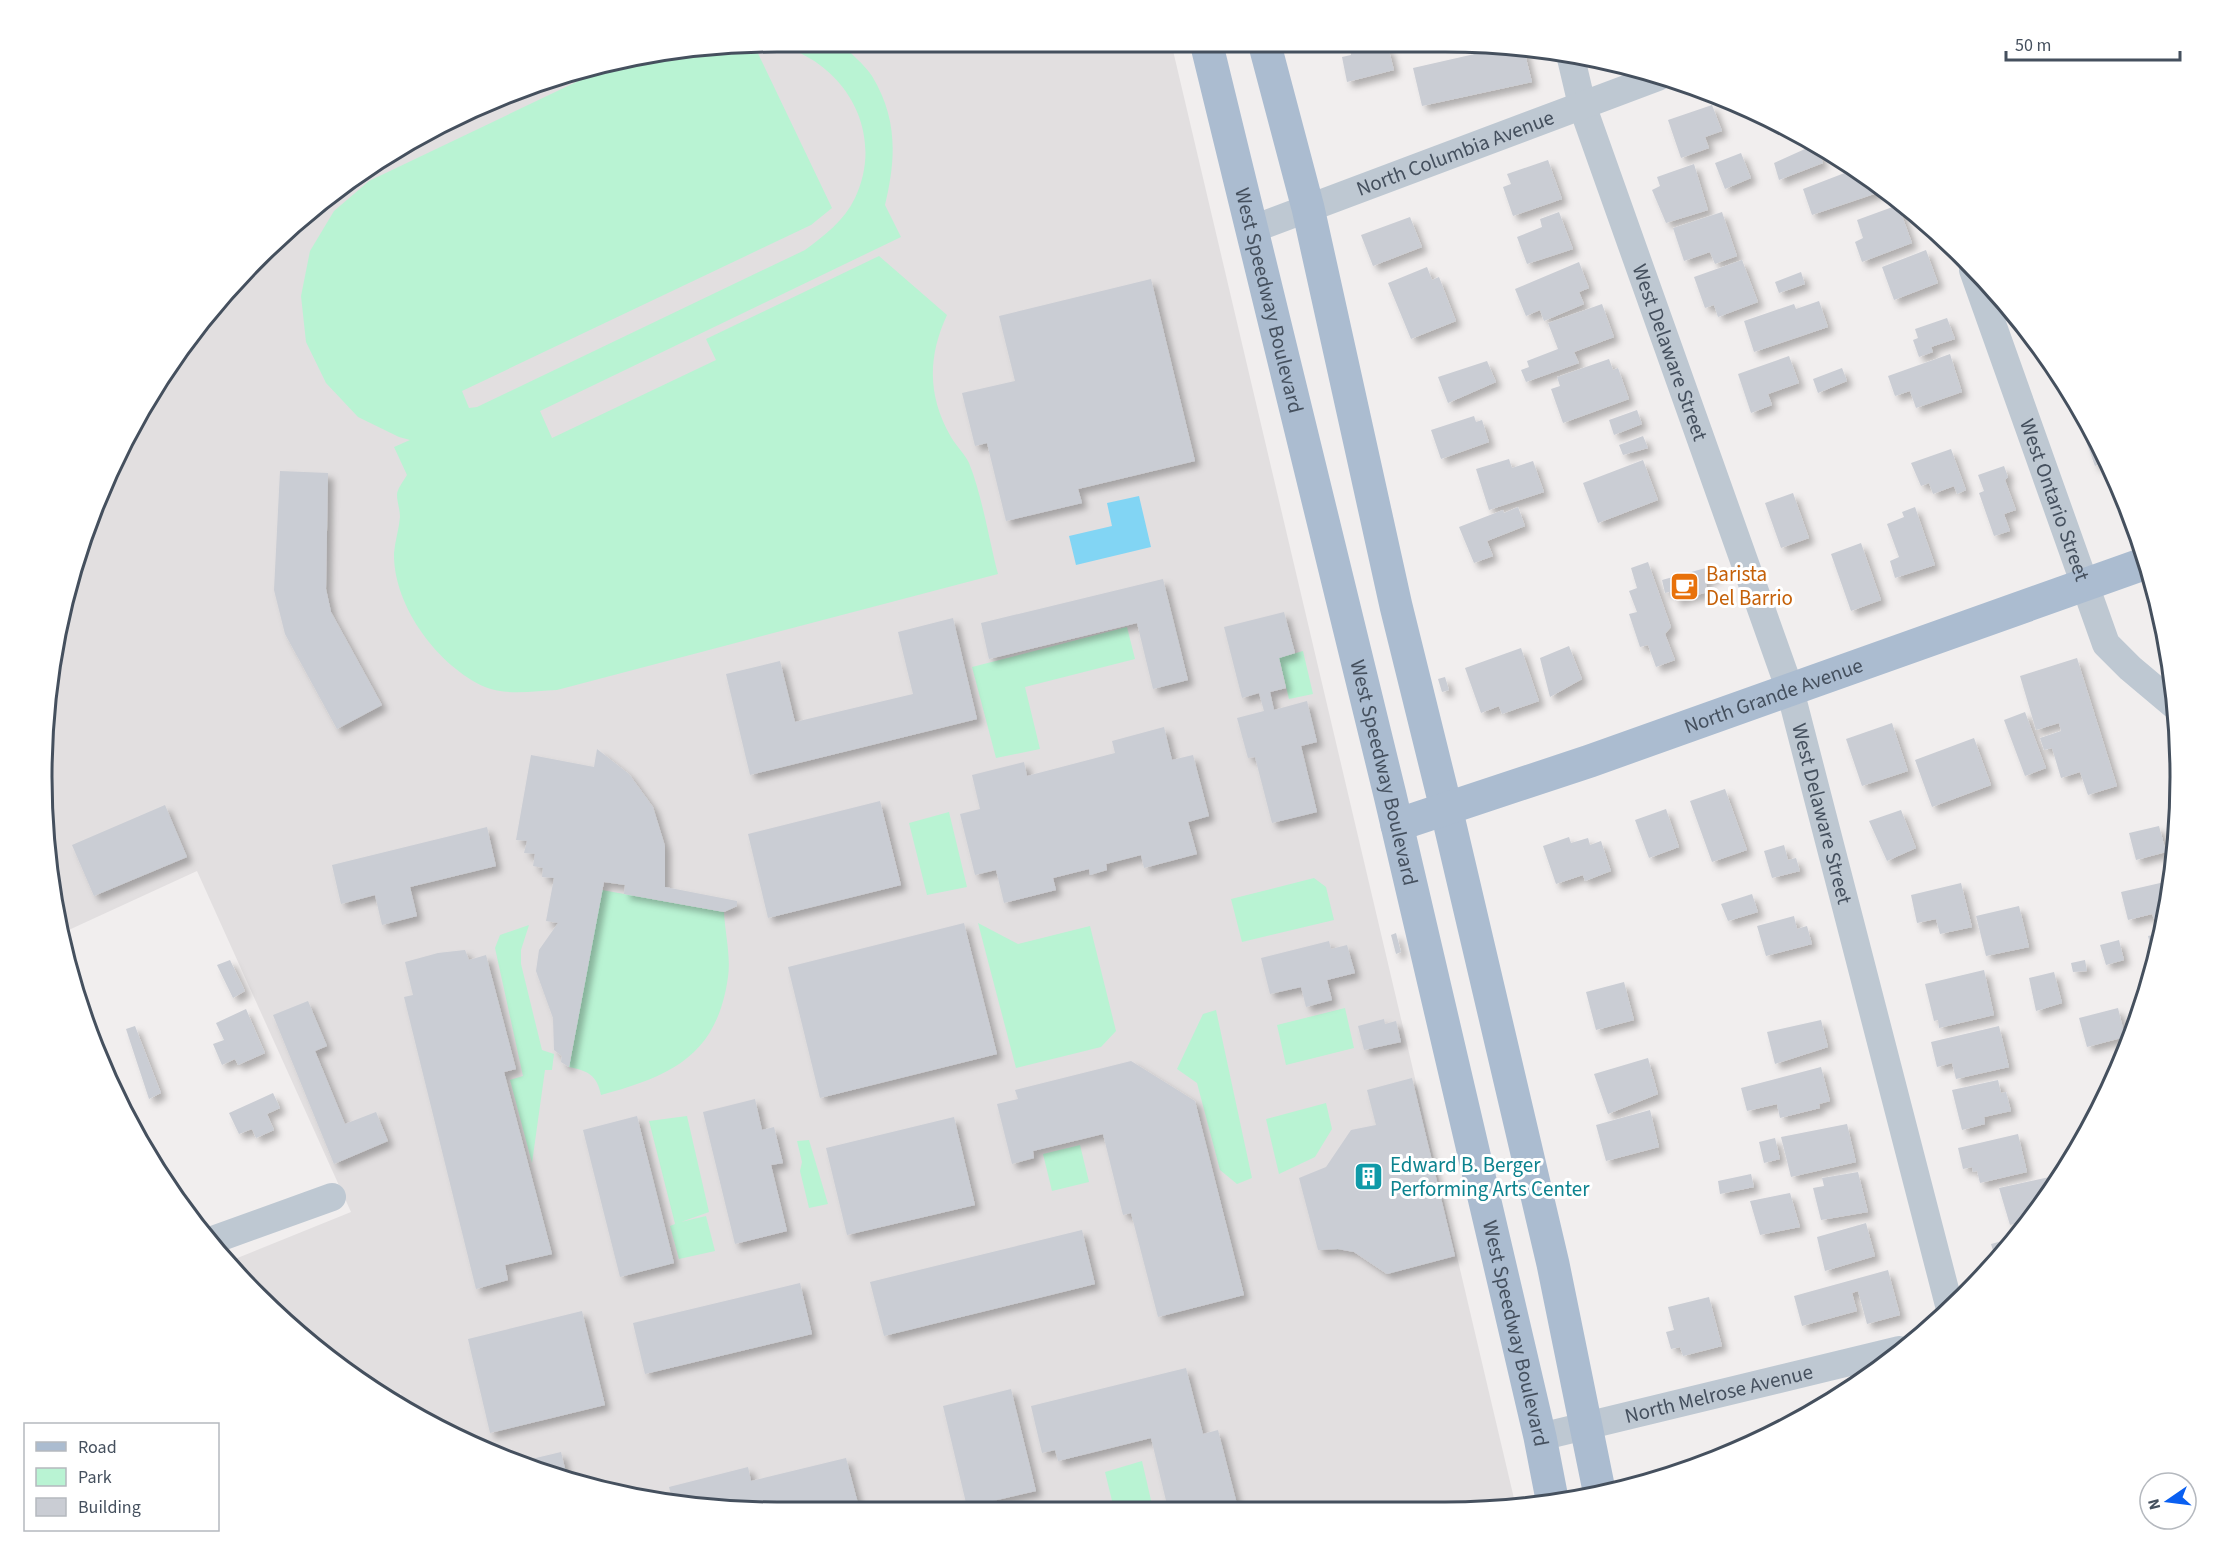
<svg xmlns="http://www.w3.org/2000/svg" width="2222" height="1555" viewBox="0 0 2222 1555" font-family="'Source Sans 3',sans-serif">
<style>
.education{fill:#e2dfe0}
.green{fill:#b9f3d3}
.water{fill:#82d5f4}
.building{fill:#cacdd4;filter:url(#shadow)}
.lines{fill:none;stroke-linecap:round;stroke-linejoin:round}
.minor{stroke:#bec8d2;stroke-width:28}
.major{stroke:#abbcd0;stroke-width:33}
.labels{text-anchor:middle;stroke-width:6;stroke-linejoin:round;paint-order:stroke}
.street-label{font-size:21px;fill:#45505e;stroke:#fff}
.food-label{font-size:21px;fill:#c56008;stroke:#fff;text-anchor:start}
.culture-label{font-size:21px;fill:#0d838f;stroke:#fff;text-anchor:start}
.rim{fill:none;stroke:#45505e;stroke-width:3}
</style>
<defs>
<filter id="shadow"><feDropShadow dx="5.5" dy="5.5" stdDeviation="3" flood-color="#0004"/></filter>
</defs>
<rect width="100%" height="100%" fill="#f1eeee"/>
<path class="education" d="M778,42h393l345,1465 -786,4 -143,-23 -134,-51 -48,-29 -4,-15 -10,6 -61,-38 -105,-98 126,-51 -154,-341 -137,63 -12,-60v-193l50,-185 43,-87 83,-116 145,-127 127,-68 91,-31z"/>
<path class="green" d="M778,42h62c10,11 24,22 32,34 26,43 24,83 13,129l16,32 -361,174 12,27 164,-78 -10,-21 173,-83 68,59c-19,41 -20,81 4,122 5,9 14,17 18,26 13,32 20,77 29,111l-441,116c-22,1 -51,6 -72,-3 -47,-21 -92,-81 -91,-134 1,-12 5,-24 6,-36 0,-8 -3,-15 -3,-22 0,-6 7,-15 10,-20l-13,-28 16,-7 -11,-3 -41,-20 -32,-34 -20,-41 -5,-46 9,-45 24,-40 35,-30 245,-117 140,-19 78,163 -21,17 -349,166 7,17 8,-1 328,-157c20,-15 39,-29 50,-52 33,-70 -16,-144 -88,-155z
M1127,627l8,32 -110,28 15,62 -44,9 -24,-91z
M1303,651l10,43 -24,5 -10,-41z
M949,812l18,75 -40,8 -18,-72z
M1314,878l12,9 8,33 -92,22 -11,-43z
M602,890l122,22c1,21 7,45 4,65 -11,79 -57,99 -127,118 -4,-20 -13,-24 -32,-28z
M978,923l40,21 72,-18 26,105 -15,16 -85,21z
M529,925l-8,25v14l21,86 12,4 -2,16h-7l-13,93 -22,-83 13,-4 -28,-128 5,-13z
M1345,1008l9,40 -68,17 -9,-40z
M1216,1010l36,168 -15,6 -17,-14 -23,-87 -20,-14 26,-55z
M1326,1103l6,26 -17,28 -36,17 -13,-55z
M687,1116l22,96 -28,10 25,-6 9,35 -36,8 -9,-33 5,-2 -26,-103z
M809,1140l19,64 -19,4 -9,-37 2,-9 -5,-21z
M1080,1145l9,37 -37,9 -9,-37z
M1142,1461l11,48h-39l-9,-37z"/>
<path class="water" d="M1139,496l12,51 -75,18 -7,-29 43,-10 -5,-23z"/>
<path class="building" d="M1380,42l1,6 7,-1 6,23 -47,12 -5,-25 9,-2 -1,-7z
M1501,48l23,2 8,32 -110,24 -9,-38z
M1712,105l10,26 -17,6 4,11 -28,10 -13,-38z
M1816,144l7,19 -44,17 -5,-17z
M1741,153l10,25 -26,11 -10,-26z
M1548,160l14,39 -49,17 -10,-29 8,-3 -4,-10z
M1694,164l14,46 -42,13 -14,-33 8,-4 -3,-9z
M1855,169l31,21 -74,25 -9,-26z
M1898,205l14,38 -50,19 -7,-20 8,-4 -6,-18z
M1559,212l14,37 -46,15 -10,-27 25,-10 -2,-8z
M1722,212l15,44 -22,8 -5,-12 -26,9 -11,-33z
M1410,217l12,30 -49,19 -12,-31z
M1926,250l12,33 -44,17 -12,-33z
M1742,260l16,42 -40,15 -4,-12 -9,3 -11,-31z
M1579,262l10,26 -10,4 5,12 -40,17 -4,-11 -14,6 -11,-27z
M1427,267l5,13 7,-3 17,44 -45,18 -23,-56z
M1801,272l4,12 -26,9 -4,-11z
M1151,279l44,182 -117,28 4,14 -76,18 -19,-78 -12,3 -13,-53 53,-12 -16,-65z
M1819,301l9,26 -74,25 -10,-31 50,-17 2,5z
M1602,304l12,33 -40,15 5,11 -53,19 -5,-12 8,-3 -2,-6 31,-12 -10,-26z
M1947,318l8,21 -24,8 2,5 -14,5 -6,-17 5,-2 -3,-9z
M1950,354l12,38 -46,16 -6,-17 -15,5 -7,-20z
M1789,356l10,27 -31,11 4,11 -21,8 -13,-39z
M1609,359l4,11 5,-2 11,31 -66,24 -12,-34 9,-3 -3,-9z
M1487,361l9,21 -48,21 -10,-26z
M1842,368l5,13 -29,12 -5,-14z
M1637,410l5,14 -28,11 -5,-15z
M1474,416l2,6 6,-2 7,22 -48,17 -10,-29z
M1643,436l5,12 -25,7 -4,-10z
M2094,437l11,25 -10,4 -9,-25z
M1951,449l15,41 -9,4 -3,-8 -21,8 -4,-11 -8,3 -10,-23z
M1509,459l3,9 21,-7 11,31 -55,18 -13,-41z
M1643,460l15,40 -60,23 -15,-40z
M2004,466l4,11 -3,3 11,30 -12,4 6,17 -16,5 -15,-43 5,-2 -6,-16z
M280,471l48,2 -2,116 5,23 51,93 -45,24 -52,-95 -11,-44z
M1793,493l16,45 -28,10 -16,-45z
M1518,507l7,19 -38,15 6,15 -19,7 -15,-36 44,-17 1,3z
M1915,507l20,58 -40,13 -5,-17 9,-4 -12,-33 17,-7 -2,-5z
M1861,543l20,57 -30,11 -20,-57z
M1648,562l23,65 -6,7 10,26 -19,7 -8,-22 -8,2 -11,-33 8,-2 -8,-21 8,-3 -6,-20z
M1713,566l3,11 -11,3 3,12 -33,9 -2,-10 -8,2 -3,-13z
M1163,579l25,101 -35,9 -16,-66 -148,36 -8,-36z
M1284,612l11,41 -16,5 7,30 -16,4 4,18 33,-9 10,41 -16,4 16,66 -45,11 -17,-66 -7,1 -11,-40 27,-7 -5,-18 -17,5 -18,-71z
M953,618l24,101 -227,56 -24,-101 54,-13 15,61 118,-28 -15,-62z
M1569,646l13,33 -32,18 -10,-39z
M1521,648l18,53 -37,13 -3,-8 -18,7 -16,-45z
M2077,658l40,128 -29,9 -8,-23 -19,6 -9,-30 -8,2 -4,-12 21,-7 -2,-8 -23,7 -16,-54z
M1445,677l4,13 -7,2 -4,-13z
M2025,712l21,56 -21,8 -21,-56z
M1892,723l16,48 -46,15 -16,-47z
M1164,727l8,33 21,-5 16,61 -21,6 9,32 -53,14 -3,-13 -35,9 1,6 -17,5 -1,-6 -36,9 3,12 -52,13 -8,-33 -21,5 -15,-61 20,-5 -8,-34 52,-13 3,14 88,-23 -3,-12z
M1974,738l17,47 -59,22 -17,-47z
M597,749l32,25 24,33 12,39v41l72,14v5l-13,6 -100,-18 1,-9 -21,-3 -35,185 -8,-5 1,-6 -8,-6 -1,-32 -17,-47 3,-21 19,-27 -12,-2 8,-43 -12,-1 1,-9 -10,-2 2,-12 -11,-1 3,-12 -11,-1 15,-85 63,12z
M1725,789l22,61 -35,12 -22,-61z
M880,801l21,84 -133,33 -20,-84z
M165,805l22,52 -93,39 -22,-51z
M1666,809l13,38 -30,11 -14,-38z
M1901,810l15,38 -29,13 -18,-40z
M2159,826l7,26 -30,8 -7,-27z
M487,827l9,39 -86,21 7,29 -35,9 -7,-30 -34,9 -9,-39z
M1569,837l2,6 17,-5 2,7 11,-4 10,30 -26,10 -2,-6 -27,9 -13,-38z
M1784,845l4,15 8,-2 4,13 -28,7 -8,-27z
M2169,881l-6,36 -9,2 -2,-5 -24,6 -7,-28z
M1961,883l11,44 -32,7 -4,-15 -19,4 -6,-28z
M1752,894l6,18 -30,9 -7,-17z
M2019,906l10,41 -43,9 -10,-40z
M1794,916l3,13 10,-3 5,18 -46,12 -9,-30z
M964,923l33,131 -177,44 -32,-131z
M1396,933l5,19 -5,2 -5,-19z
M2161,933l-4,21 -4,1 -5,-19z
M2119,940l5,20 -18,5 -6,-20z
M1329,941l2,8 16,-4 8,28 -28,7 5,20 -26,7 -5,-20 -31,7 -9,-36z
M465,950l4,10 17,-5 30,114 -12,3 48,182 -47,11 3,15 -32,9 -72,-292 9,-2 -8,-33 33,-9z
M230,960l15,31 -12,7 -16,-33z
M2085,960l2,11 -14,1 -2,-9z
M1984,970l10,45 -55,13 -1,-8 -4,1 -9,-37z
M2054,972l8,31 -26,8 -7,-33z
M1624,982l10,38 -38,10 -10,-38z
M308,1001l19,45 -12,5 30,73 31,-12 12,29 -54,23 -61,-149z
M2118,1008l7,29 -38,10 -8,-29z
M246,1009l19,44 -27,12 -3,-6 -13,6 -9,-21 11,-4 -8,-17z
M1384,1019l1,5 11,-3 5,21 -37,8 -6,-24z
M1821,1020l7,27 -53,17 -8,-32z
M135,1026l26,67 -12,6 -23,-70z
M1999,1026l10,41 -53,12 -4,-16 -15,4 -6,-25z
M1648,1058l10,36 -50,20 -14,-40z
M1131,1061l64,40 49,194 -86,22 -27,-104 -8,2 -20,-81 -70,17 1,7 -22,6 -15,-60 21,-5 -3,-9z
M1821,1067l9,34 -11,3 1,4 -40,10 -3,-14 -30,7 -6,-23z
M1412,1078l43,178 -68,18 -33,-22 -16,-3 -20,1 -19,-72 27,-11 25,-37 25,-5 -9,-35z
M1998,1080l3,13 5,-1 5,19 -27,6 1,7 -23,6 -10,-40z
M273,1093l7,15 -13,6 7,16 -18,8 -4,-9 -13,5 -10,-21z
M755,1099l7,31 12,-3 9,36 -12,2 16,66 -52,13 -32,-132z
M1650,1110l9,37 -53,14 -10,-36z
M637,1116l37,147 -54,14 -37,-147z
M954,1117l21,88 -128,30 -21,-87z
M1847,1124l9,38 -65,15 -10,-40z
M2018,1134l9,38 -47,11 -3,-12 -4,1 -1,-5 -9,2 -5,-21z
M1775,1138l5,21 -16,4 -5,-21z
M1858,1172l10,40 -47,8 -8,-32 11,-2 -2,-8z
M1751,1174l3,13 -34,7 -2,-13z
M2059,1175l-27,44 -22,6 -11,-37z
M1790,1193l10,34 -40,8 -10,-34z
M1866,1223l9,33 -50,15 -8,-34z
M1082,1230l13,54 -211,52 -14,-54z
M2017,1237l-21,23 -5,-16z
M1888,1270l12,45 -33,9 -9,-33 -6,2 5,18 -55,15 -8,-30z
M800,1283l12,51 -167,40 -12,-51z
M1709,1297l13,49 -39,10 -3,-9 -9,2 -5,-17 8,-2 -6,-23z
M582,1311l23,94 -115,28 -22,-94z
M1186,1368l17,66 15,-4 20,78 -70,1 -17,-71 -93,23 -3,-11 -13,3 -11,-47z
M1011,1389l25,102 -69,16 -24,-101z
M561,1452l7,29 -49,-19z
M846,1458l14,53h-130l-57,-9 -4,-15 79,-20 3,14z"/>
<g class="lines">
<g class="minor">
<path id="s1" d="M1570,54l12,51 208,585 160,619"/>
<path id="s2" d="M1253,229l405,-152"/>
<path id="s3" d="M1973,270l133,374 24,24 44,37"/>
<path d="M210,1241l122,-44"/>
<path id="s4" d="M1540,1437l359,-87"/>
</g>
<g class="major">
<path id="s5" d="M1206,42l184,753 150,642 13,67"/>
<path d="M1264,42l44,166 88,398 50,202 107,456 47,231"/>
<path id="s6" d="M1397,825l193,-64 556,-198"/>
</g>
</g>
<defs>
<symbol id="cafe-square" viewBox="-11 -11 22 22"><rect x="-9" y="-9" width="18" height="18" rx="4" fill="#e8710a" stroke="#fff"/><path d="M-5.5-4.5H6V0H3Q3 3.5 0 3.5H-2.5Q-5.5 3.5-5.5 0ZM3-3.2v2h1.7v-2ZM-6 4.5H4V6H-6Z" fill="#fff"/></symbol>
<symbol id="building-square" viewBox="-11 -11 22 22"><rect x="-9" y="-9" width="18" height="18" rx="4" fill="#0f9aa8" stroke="#fff"/><path d="M-4-6H4V6H1V3H-1V6H-4ZM-2.5-4.3h1.7v1.8h-1.7ZM.8-4.3h1.7v1.8H.8ZM-2.5-1h1.7V.8h-1.7ZM.8-1h1.7V.8H.8Z" fill="#fff"/></symbol>
</defs>
<g fill-rule="evenodd">
<use href="#cafe-square" x="1668" y="570" width="33" height="33"/>
<use href="#building-square" x="1352" y="1160" width="33" height="33"/>
</g>
<g class="labels">
<g class="street-label">
<text dy="7" stroke="none"><textPath href="#s2" startOffset="216">North Columbia Avenue</textPath></text>
<text dy="7" stroke="none"><textPath href="#s5" startOffset="266">West Speedway Boulevard</textPath></text>
<text dy="7" stroke="none"><textPath href="#s1" startOffset="315">West Delaware Street</textPath></text>
<text dy="7" stroke="none"><textPath href="#s3" startOffset="244">West Ontario Street</textPath></text>
<text dy="7" stroke="none"><textPath href="#s6" startOffset="398">North Grande Avenue</textPath></text>
<text dy="7" stroke="none"><textPath href="#s5" startOffset="752">West Speedway Boulevard</textPath></text>
<text dy="7" stroke="none"><textPath href="#s1" startOffset="801">West Delaware Street</textPath></text>
<text dy="7" stroke="none"><textPath href="#s5" startOffset="1328">West Speedway Boulevard</textPath></text>
<text dy="7" stroke="none"><textPath href="#s4" startOffset="184">North Melrose Avenue</textPath></text>
</g>
<g class="food-label">
<text x="1706" y="581">Barista<tspan x="1706" dy="24">Del Barrio</tspan></text>
</g>
<g class="culture-label">
<text x="1390" y="1172">Edward B. Berger<tspan x="1390" dy="24">Performing Arts Center</tspan></text>
</g>
</g>
<path d="M0 0H2222V1555H0ZM777 52H1445A725 725 0 0 1 2170 777V777A725 725 0 0 1 1445 1502H777A725 725 0 0 1 52 777V777A725 725 0 0 1 777 52Z" fill="#fff" fill-rule="evenodd"/>
<path class="rim" d="M777 52H1445A725 725 0 0 1 2170 777V777A725 725 0 0 1 1445 1502H777A725 725 0 0 1 52 777V777A725 725 0 0 1 777 52Z"/>
<rect x="24" y="1423" width="195" height="108" fill="#ffffff" stroke="#b5b9bf" stroke-width="1.5"/>
<rect x="36" y="1442" width="30" height="9" fill="#abbcd0" stroke="#b5b9bf" stroke-width="1.5"/>
<text x="78" y="1453" font-size="18" fill="#45505e">Road</text>
<rect x="36" y="1468" width="30" height="18" fill="#b9f3d3" stroke="#b5b9bf" stroke-width="1.5"/>
<text x="78" y="1483" font-size="18" fill="#45505e">Park</text>
<rect x="36" y="1498" width="30" height="18" fill="#cacdd4" stroke="#b5b9bf" stroke-width="1.5"/>
<text x="78" y="1513" font-size="18" fill="#45505e">Building</text>
<g transform="translate(2168 1501) rotate(256)"><circle r="28" fill="#ffffff" stroke="#b5b9bf" stroke-width="1.5"/>
<path d="M0-4.5L10 22L0 15L-10 22Z" fill="#095ff1"/>
<text y="-9" font-size="16" font-weight="bold" text-anchor="middle" fill="#45505e">N</text>
</g>
<path d="M2006 51v9h174v-9" fill="none" stroke="#45505e" stroke-width="3"/>
<text x="2015" y="51" font-size="18" fill="#45505e" stroke="#ffffff" stroke-width="4.5" paint-order="stroke">50 m</text>
</svg>
